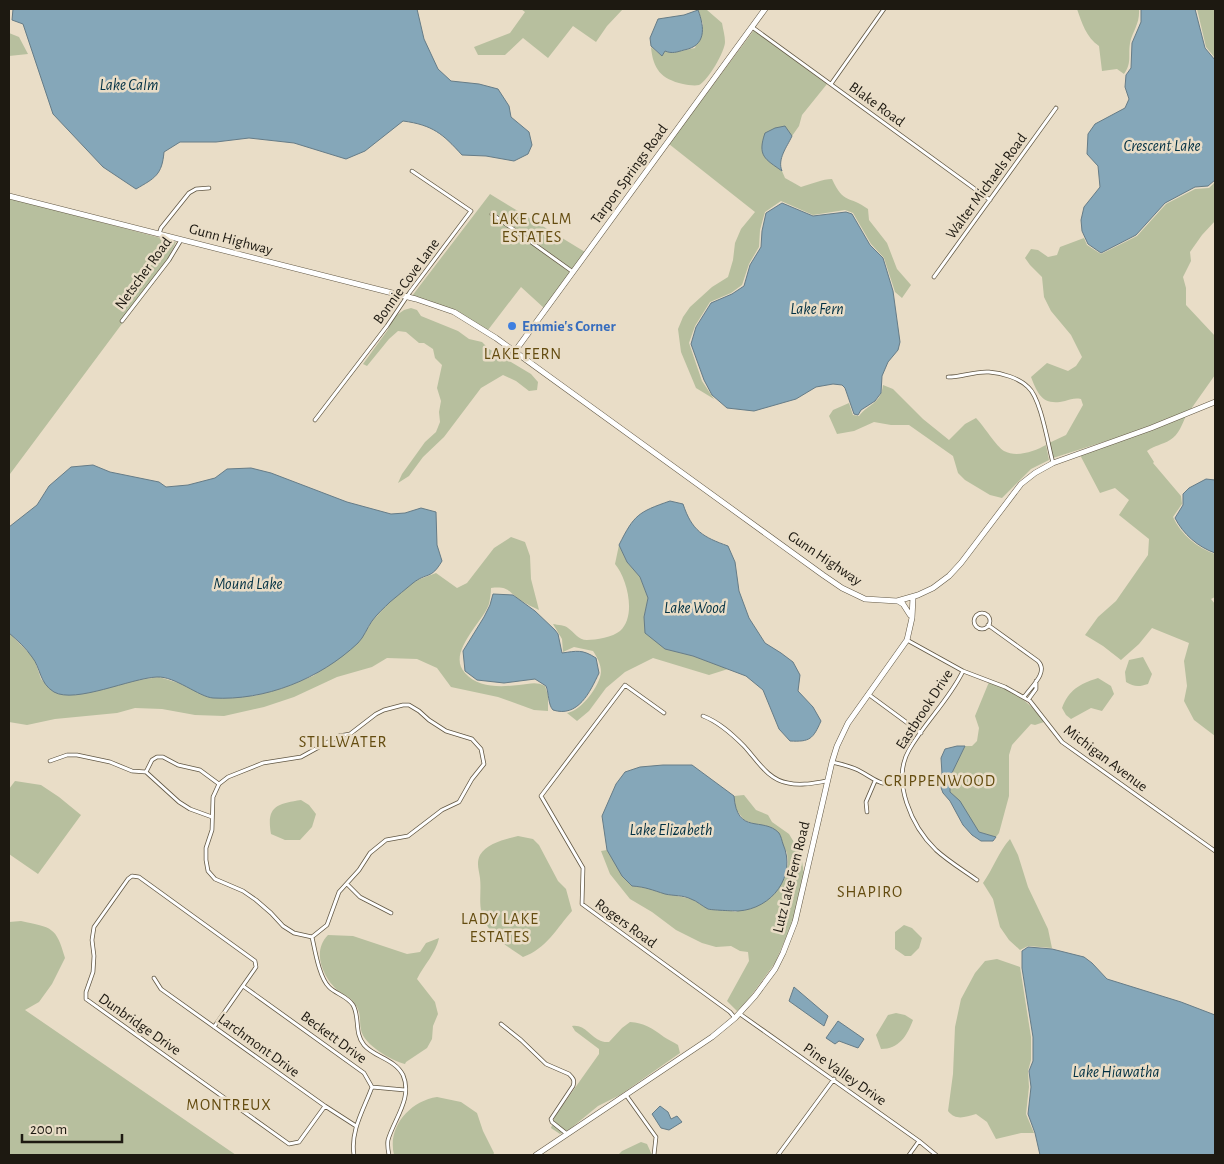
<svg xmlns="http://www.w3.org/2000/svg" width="1224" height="1164" viewBox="0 0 1224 1164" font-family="'Alegreya Sans',sans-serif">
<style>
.green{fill:#b7bf9e}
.water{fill:#85a7b9;stroke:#667c87}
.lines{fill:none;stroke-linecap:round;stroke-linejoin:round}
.street-casing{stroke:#615744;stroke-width:4.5}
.secondary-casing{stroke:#615744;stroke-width:6}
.street{stroke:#fff;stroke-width:3}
.secondary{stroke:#fff;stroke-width:5}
.shop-dot{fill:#3f7fe0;stroke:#e9ddc7;stroke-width:2}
.labels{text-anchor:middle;stroke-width:5;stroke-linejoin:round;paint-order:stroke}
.street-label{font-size:15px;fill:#1d1911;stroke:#e9ddc7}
.shop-label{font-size:15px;font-weight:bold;fill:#366cbe;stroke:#e9ddc7;text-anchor:start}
.water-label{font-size:16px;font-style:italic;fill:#003043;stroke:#e9ddc7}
.neighbourhood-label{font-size:16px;letter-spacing:1px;fill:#644c10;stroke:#e9ddc7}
</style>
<rect width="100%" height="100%" fill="#e9ddc7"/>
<path class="green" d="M521,9h102l-16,17 -11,16 -23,-16 -25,32 -25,-20 -18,17h-27l-4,-8 36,-14 15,-21z
M1077,9h62c1,15 -6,21 -9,34 -2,13 2,20 -6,31l-7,-5 -15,2 -3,-25c-13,-9 -17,-23 -22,-37z
M1197,9h18v49l-9,-11z
M698,10h9l15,13c1,6 3,13 3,19 0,9 -17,39 -26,43 -4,1 -12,0 -16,-1 -22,-5 -30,-15 -32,-37l11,9 3,-5 6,2 24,-5 8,-24z
M754,30l73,54 -25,31 -3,11 -7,10 -8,-10 -17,34 15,11 3,7 16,9c10,-3 22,-8 31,-8 12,26 17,16 36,30l1,11 18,23 10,26 14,16 -9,13 -7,-6 -11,-34 -13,-14 -18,-31 -8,-3 -32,5 -32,-14 -16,11 -5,18 -1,17 -10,17 -7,21 -11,8 -21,9 -15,24 -6,17 13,38 12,18 -18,-11 -15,-36 -3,-23 5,-12 7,-10 22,-20 16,-10 5,-17 2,-17 6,-14 14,-17 -86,-68z
M9,33l10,4 9,17 -19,2z
M1215,182v39l-13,14 -12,17 1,9 -8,16 3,11v17l29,31v39l-24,34 -41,18 -97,31 -4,-15 17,-8 17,-30 -2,-6c-6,-1 -10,0 -16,2 -22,5 -27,-6 -34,-24l16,-14 21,8 8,-5 6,-9 -11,-22 -20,-24 -7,-14 -2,-20 -12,-12 -5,-7 6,-9 7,1 10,7 9,-2 3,-8 24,-9 3,7 14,9 36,-18 29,-32 29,-15 14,-1z
M490,194l95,58 -13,17 -80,-58 -2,3 80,58 -26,36 -23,-21 -33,43 -33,-20 -43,-14z
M9,198l167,44 -11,24 -155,208z
M411,308l6,2 4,6 37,15 11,8 13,3 7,7 42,25 7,8 -1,8 -8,1 -13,-10 -13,-6 -22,13 -37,49 -21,20 -14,19 -11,7 4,-9 23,-32 11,-10 4,-10 -1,-10 2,-11 -4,-13 5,-23 -7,-7 -2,-9 -9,-6h-5l-13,-11 -8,-1 -9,8 -22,27 -4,-2 24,-33 7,-14 10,-7z
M883,385l10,4 30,30 26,21 16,-16 11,-6c7,7 21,29 28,33 13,7 31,0 42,-6l3,15 -18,9 -29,29 -12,-3 -25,-15 -7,-7 -5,-17 -44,-31h-18l-17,-3 -20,9 -17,3 -8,-18 4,-6 16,-7 4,12 6,1c9,-12 22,-12 24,-31z
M1186,416c-4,8 -7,19 -16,24 -8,5 -15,5 -23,11l7,11 -1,1 28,33 1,8 -9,13c8,18 25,31 42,37v43l-4,2 4,5v132l-21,-16 -10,-19 3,-15 -3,-25 5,-18 -37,-15 -13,16 -18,16 -18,-14 -18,-11 13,-18 18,-16 32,-46 1,-16 -30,-24 10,-15 -14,-12 -15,5 -20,-38z
M511,537l14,5 5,14 1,23 8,31c-6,-3 -13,-6 -19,-10 -12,-9 -12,-14 -29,-12 0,5 -1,11 -2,16 -6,18 -43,49 -24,69 13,15 35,14 54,12 10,-1 17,-4 26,1l3,9v16l-14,-1 -36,-13 -47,-10 -14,-19 -20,-9 -30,-1 -15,9 -35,10 -43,20 -30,10 -40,9 -29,-1 -33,-6 -27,-1 -18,5 -62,6 -28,6 -18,-3v-89l25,25 7,21 13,13 19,3 23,-4 36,-10 27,-4 26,8 69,11 29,-8 30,-12 23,-16 23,-18 14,-22 17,-18 25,-21 21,-8 21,15 10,-5 27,-35z
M619,545l8,17 13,15 8,21 -4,19 21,32 28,7 35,13 -19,6 -56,-17 -28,14 -19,16 -17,23 -12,10 -10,-8c14,-2 33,-27 34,-41 0,-8 -4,-15 -8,-21l-19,-4 -11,5 -1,-13 -9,-15c5,1 12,1 15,4 6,4 10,12 19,12 9,0 26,-3 33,-9 17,-15 7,-53 -5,-67z
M1143,657l9,17 -4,10c-9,3 -14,3 -22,-2l-1,-10 4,-12z
M1098,678l13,8 3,8 -12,17 -11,-3 -20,11 -5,-4 -4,-7c7,-18 17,-24 36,-30z
M989,682c23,9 41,19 55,40l-9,3 -4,-1 -19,21 -3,10v41l-10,37 -3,4 -17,-5 -29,-40v-15l15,-31h7l5,-5 2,-13 -4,-12z
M15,781l26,4 18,12 22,18 -43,59 -29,-20v-65z
M744,795l12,15 12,5 4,7 17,12 12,20 3,21 -6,27 -7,24 -16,37 -30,41 -8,7 -10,-10 22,-40 -1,-9 -8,-1 -9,-5 -15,1 -14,-4 -26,-13 -24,-18 -22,-13 -20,-25 -9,-23 6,-1 25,36 16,2 19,6 25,5 17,10h13l14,3 49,-34 3,-15 -1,-10 -4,-8 -29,-21 -10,-4 -9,-12 -1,-12z
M301,800l8,5 7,9 -4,13 -12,13h-15l-14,-6c-5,-28 6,-30 30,-34z
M518,836l15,3 6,6 19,36 8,8 6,22c-15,17 -26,38 -49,46 -12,-8 -27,-17 -35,-30 -12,-18 -6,-31 -8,-49 -1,-8 -4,-15 0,-23 7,-12 26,-16 38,-19z
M1010,839l8,16 10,32 20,42 4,19 -24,-2 -8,4 -11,-10 -9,-13 -7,-28 -10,-16c10,-14 16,-32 27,-44z
M21,921c31,7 35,5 44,37l-13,26 -13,18 -14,8 211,145h-227v-233z
M904,925l8,3 10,10 -3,10 -8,8h-6l-10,-7v-17z
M328,935l25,1 54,18 13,-2 6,-9 13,-5c-3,15 -15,27 -22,41l18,23 3,12 -5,12 -1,13 -5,9 -21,14 -1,2c-13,-3 -41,-19 -44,-34 -2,-10 1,-16 -6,-26 -5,-8 -12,-9 -18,-14 -15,-14 -25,-39 -9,-55z
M997,959l23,8 11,70v23l-3,11 1,16 -3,27 8,19h-13l-25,6 -9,-17 -11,-8c-11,3 -20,7 -28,-3l5,-37 2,-47 6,-28 14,-26 10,-12z
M896,1013l9,2 8,5c-6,16 -14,29 -32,29l-5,-14 12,-20z
M630,1022c14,1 22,6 34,15 4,3 10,5 14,8l2,8 -60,42 -22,11 -28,23 -10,5 -9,-6 4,-12 44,-62v-5l-24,-18 -3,-5c13,-2 18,11 29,15 2,1 5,1 8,1l13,-14z
M437,1097l24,5 16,11 6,18 11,22 -1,2h-99c-7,-28 16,-54 43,-58z
M641,1142l6,2 5,11h-34l4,-4z"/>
<path class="water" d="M13,9h404l7,30 14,30 13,12 28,3 19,5 11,17 2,11 18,15 3,13 -4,9 -14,7 -28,-5 -24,-1c-19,-21 -29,-30 -59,-34l-38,30 -19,8 -52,-16 -45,-5 -33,4h-36l-16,10c-2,23 -9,26 -28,37l-33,-22 -50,-53 -30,-90 -11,-4z
M1141,9h54l10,39 10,12v120l-7,6 -13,1 -30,16 -29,32 -35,18 -13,-9 -6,-13 -1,-11 3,-13 16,-20 -2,-21 -11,-12 1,-20 7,-10 30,-16 4,-9 -4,-12 1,-12 5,-7 1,-25 9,-21z
M698,10c7,18 8,36 -14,40 -7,2 -12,4 -19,1l-3,5 -11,-10 -1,-8 8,-19 26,-4z
M785,126l7,10c-5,11 -15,23 -10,35 -17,-12 -25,-15 -17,-38l10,-5z
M782,203l31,13 33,-4 6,2 18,31 13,13 10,33 7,51 -2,8 -10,12 -6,14 -1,17 -6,8 -14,9 -3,5 -4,-1 -9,-26 -3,-3 -9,-1 -17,3 -20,12 -42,12 -27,-3 -15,-13 -8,-15 -13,-36 5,-17 15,-24 21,-9 12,-8 6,-21 11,-18 1,-16 4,-18z
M93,465l17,7 49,10 7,5 22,-2 27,-7 12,-9 24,-1 20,5 76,29 44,12 14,-1 16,-5 15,4 1,33 5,16c-11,19 -15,11 -29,22 -8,6 -15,13 -23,19 -6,6 -13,12 -18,19 -5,7 -8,16 -14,22 -38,36 -93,58 -145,55 -14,-1 -38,-22 -56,-21 -26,1 -82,27 -103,15 -15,-9 -13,-24 -22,-35 -6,-9 -15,-17 -23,-24v-106l28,-22 12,-19 22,-19z
M1206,479l9,1v73c-17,-6 -32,-19 -40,-35l8,-13v-11l6,-6z
M670,501l13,3c9,27 20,33 45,42l7,16 4,29 10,27 16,25 16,10 12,9 7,13 -2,16 15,16 8,14c-8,18 -11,21 -31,20l-11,-12 -16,-39 -17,-14 -53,-20 -28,-7 -20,-16 -1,-16 4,-19 -8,-21 -13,-15 -8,-17c15,-30 19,-33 51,-44z
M493,594l20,1 22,16 20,19 3,4 4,19c15,-2 20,-4 34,5l3,15c-9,19 -21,45 -46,37 -5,-5 -4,-17 -7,-24l-11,-7 -31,4 -27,-3 -12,-9 -2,-20 21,-34 6,-12z
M957,746h8l-15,31v15l10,9 19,31 17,5 -3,4h-12l-9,-6 -9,-10 -13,-24 -7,-8 -3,-8 2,-11 -1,-16 4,-9z
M663,765h29l42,31c3,40 29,20 45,37 2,3 3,8 4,11 14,32 -11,65 -45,67 -3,0 -28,-1 -30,-2 -6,-3 -11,-8 -17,-10 -8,-4 -17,-3 -26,-5 -13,-4 -19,-7 -33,-8l-10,-10 -15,-26 -5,-34 14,-32 9,-12 15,-5z
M1028,947l24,2 32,8 8,6 15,16 74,23 34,13v140h-175l-5,-22 -7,-19 3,-27 -2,-16 4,-10v-24l-11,-69v-17z
M794,987l34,29 -4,10 -35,-25z
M838,1021l26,18 -6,9 -19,-7 -4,3 -9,-6z
M660,1106l8,6 3,7 6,-3 5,6 -13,8 -8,-2 -9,-14z"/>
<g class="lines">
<defs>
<path id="street" d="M752,27l238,173
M831,84l53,-75
M492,214l81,58
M159,234l2,-6 28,-35 7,-4 13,-1
M934,277l122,-169
M122,321l47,-61 12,-20
M948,377c14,0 27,-6 41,-5 13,1 30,6 39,15 13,11 20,58 25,76
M315,420l72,-94 23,-34 61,-81 -59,-40
M974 621a8 8 0 1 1 16 0a8 8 0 1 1-16 0Z
M988,625l50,36c11,11 -7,26 -14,36
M907,640l56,31 42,16 25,14 32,41 153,109
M963,671c-14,29 -38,51 -54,79 -18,31 3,77 27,100 12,11 27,20 41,30
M868,694l53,39
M1028,700l8,-11v-8
M403,705h6l10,6 10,9 17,11 26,8 9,10 3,15 -12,15 -13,23 -17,8 -34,26 -22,4 -16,13 -11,17 -20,22 -12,33 -15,12 -18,-4 -11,-7 -12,-13 -15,-13 -13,-9 -28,-12 -7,-8 -2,-11v-12l6,-18 1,-33 6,-13 9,-7 35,-14 38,-6 38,-21 11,-2 26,-20 8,-4z
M664,713l-39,-28 -84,111 42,72 -1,36 148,108 5,6
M703,716c16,6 29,18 41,30 13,14 24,34 44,37 13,3 26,0 39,-2
M50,761l17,-6h10l33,7 22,9 14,1
M832,762c8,2 18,4 26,8 19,10 20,16 44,14
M867,812l-1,-10 9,-21
M212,817l-22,-8 -11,-7 -33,-30 6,-12 5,-3h6l15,8 22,5 19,14
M347,884l13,13 31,16
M312,937c3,13 7,40 17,50 7,7 18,9 24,18 7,12 1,28 11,40 10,12 31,14 39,30 10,23 -9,44 -15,65 -1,5 0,10 1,15
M154,978l7,11 164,117 31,20
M243,986l121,87 8,14c-8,22 -22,44 -18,68
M740,1014l179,127 17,14
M501,1024l20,16 25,24 23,10c4,4 6,6 4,12l-22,33 1,3 15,12
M214,1027l40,-57 2,-3 -1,-6 -116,-84 -7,-1 -4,3 -34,48 -2,13 2,16 -1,16 -7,20v7l203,145 10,-2 26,-36
M372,1087l33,3
M626,1095l30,42 -2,18
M778,1155l56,-76
M909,1155l10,-14"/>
<path id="secondary" d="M9,196l407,103 38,13 42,26 327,237 19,13 23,11 32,2 21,-6 15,-7 16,-12 12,-13 60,-79 14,-11 18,-10 98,-35 64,-26
M513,354l252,-345
M898,601l5,3 7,11
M536,1155l176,-118 23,-19 20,-22 20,-27 8,-16 12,-31 37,-160 5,-16 11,-23 59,-83 5,-22 1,-21"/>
</defs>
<use href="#street" class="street-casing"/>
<use href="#secondary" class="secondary-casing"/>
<use href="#street" class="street"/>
<use href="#secondary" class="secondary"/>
</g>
<circle class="shop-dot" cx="512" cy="326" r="5"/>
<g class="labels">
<g class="street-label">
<text transform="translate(877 104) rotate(36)" y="5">Blake Road</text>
<text transform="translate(629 174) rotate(-54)" y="5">Tarpon Springs Road</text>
<text transform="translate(986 186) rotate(-54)" y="5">Walter Michaels Road</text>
<text transform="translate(231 239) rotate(15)" y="5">Gunn Highway</text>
<text transform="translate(143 273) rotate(-54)" y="5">Netscher Road</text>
<text transform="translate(406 281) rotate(-54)" y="5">Bonnie Cove Lane</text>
<text transform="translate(825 558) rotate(34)" y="5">Gunn Highway</text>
<text transform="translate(924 709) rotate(-57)" y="5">Eastbrook Drive</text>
<text transform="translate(1106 758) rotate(37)" y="5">Michigan Avenue</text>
<text transform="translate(791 877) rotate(-76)" y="5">Lutz Lake Fern Road</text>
<text transform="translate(626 923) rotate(36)" y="5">Rogers Road</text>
<text transform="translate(140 1024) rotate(35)" y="5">Dunbridge Drive</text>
<text transform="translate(334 1037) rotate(36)" y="5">Beckett Drive</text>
<text transform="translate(259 1045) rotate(36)" y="5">Larchmont Drive</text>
<text transform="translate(845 1074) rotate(35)" y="5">Pine Valley Drive</text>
</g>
<g class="shop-label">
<text x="522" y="331">Emmie's Corner</text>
</g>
<g class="water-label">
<text x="129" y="90">Lake Calm</text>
<text x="1162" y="151">Crescent Lake</text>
<text x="817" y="314">Lake Fern</text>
<text x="248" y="589">Mound Lake</text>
<text x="695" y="613">Lake Wood</text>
<text x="671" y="835">Lake Elizabeth</text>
<text x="1116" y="1077">Lake Hiawatha</text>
</g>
<g class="neighbourhood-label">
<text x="532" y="224">LAKE CALM<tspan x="532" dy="18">ESTATES</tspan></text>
<text x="523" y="359">LAKE FERN</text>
<text x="343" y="747">STILLWATER</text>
<text x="940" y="786">CRIPPENWOOD</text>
<text x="870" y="897">SHAPIRO</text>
<text x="500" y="924">LADY LAKE<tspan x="500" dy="18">ESTATES</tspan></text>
<text x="229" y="1110">MONTREUX</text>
</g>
</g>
<rect width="1224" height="1164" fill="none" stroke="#1d1911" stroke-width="20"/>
<path d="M22 1134v8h100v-8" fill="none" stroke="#1d1911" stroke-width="2.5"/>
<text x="30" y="1134" font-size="15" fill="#1d1911" stroke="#e9ddc7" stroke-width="4" paint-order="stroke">200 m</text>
</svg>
